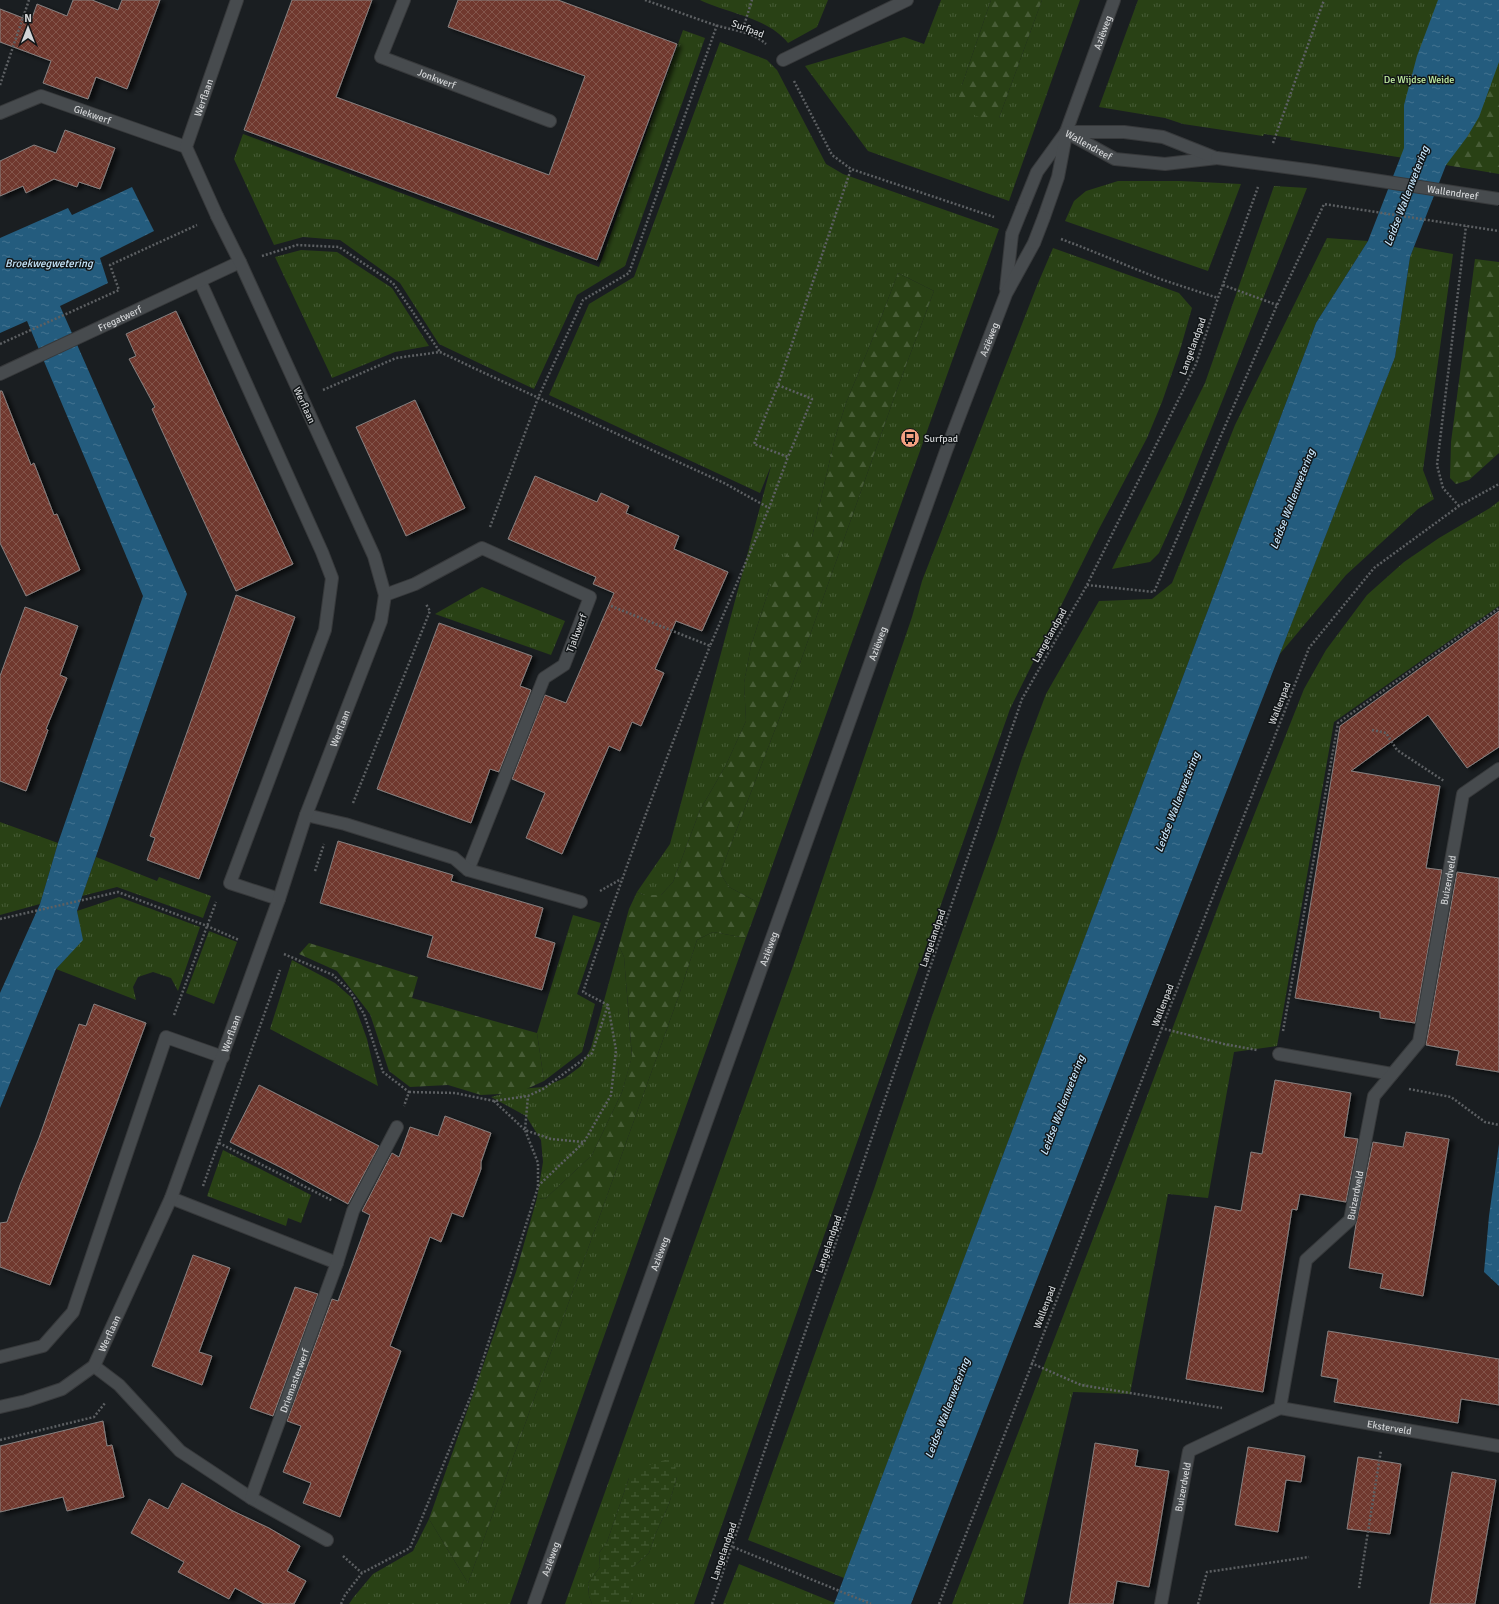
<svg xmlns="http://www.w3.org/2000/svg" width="1499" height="1604" viewBox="0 0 1499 1604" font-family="Signika,sans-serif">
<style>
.grass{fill:url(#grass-tufts)}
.forest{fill:url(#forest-firs)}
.wetland{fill:url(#wetland-marsh)}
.water{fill:url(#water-ripples)}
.building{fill:url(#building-cross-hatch);stroke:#878180;filter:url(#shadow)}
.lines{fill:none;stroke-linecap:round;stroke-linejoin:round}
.service-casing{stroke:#37393b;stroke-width:14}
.minor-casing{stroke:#37393b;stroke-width:14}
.tertiary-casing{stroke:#37393b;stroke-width:14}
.secondary-casing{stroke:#37393b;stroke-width:14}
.path{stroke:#5d6063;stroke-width:2.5;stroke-dasharray:2 2;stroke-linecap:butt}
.service{stroke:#474b4e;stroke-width:12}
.minor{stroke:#474b4e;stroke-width:12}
.tertiary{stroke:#474b4e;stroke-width:12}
.secondary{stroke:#474b4e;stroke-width:12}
.tertiary-bridge-casing{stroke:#37393b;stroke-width:14;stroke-linecap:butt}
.secondary-bridge-casing{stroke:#37393b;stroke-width:14;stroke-linecap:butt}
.tertiary-bridge{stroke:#474b4e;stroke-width:12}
.secondary-bridge{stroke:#474b4e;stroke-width:12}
.labels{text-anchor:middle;stroke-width:3;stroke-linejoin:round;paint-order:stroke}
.street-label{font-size:10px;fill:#d2d4d6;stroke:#111517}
.park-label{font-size:10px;fill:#c4f0a4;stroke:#111517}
.poi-label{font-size:10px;fill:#d2d4d6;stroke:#111517;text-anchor:start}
.water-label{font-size:11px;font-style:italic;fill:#c7e6fc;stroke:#111517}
</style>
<defs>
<pattern id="grass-tufts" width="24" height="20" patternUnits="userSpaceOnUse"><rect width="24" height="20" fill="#294115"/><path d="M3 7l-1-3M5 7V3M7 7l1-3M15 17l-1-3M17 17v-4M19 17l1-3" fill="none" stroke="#475c36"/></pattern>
<pattern id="forest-firs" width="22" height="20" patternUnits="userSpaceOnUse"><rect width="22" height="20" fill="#294115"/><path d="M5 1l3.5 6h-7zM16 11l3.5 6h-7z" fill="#475c36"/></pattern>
<pattern id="wetland-marsh" width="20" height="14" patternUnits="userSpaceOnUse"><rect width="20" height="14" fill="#294115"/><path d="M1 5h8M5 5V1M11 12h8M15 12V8" fill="none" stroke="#475c36"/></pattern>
<pattern id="water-ripples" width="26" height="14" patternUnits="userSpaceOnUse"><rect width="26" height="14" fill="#245c7e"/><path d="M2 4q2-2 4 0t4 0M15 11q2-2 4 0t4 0" fill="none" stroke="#437290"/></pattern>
<pattern id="building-cross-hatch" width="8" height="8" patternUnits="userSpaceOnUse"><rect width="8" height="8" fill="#6f382f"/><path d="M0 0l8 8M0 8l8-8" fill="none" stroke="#83544c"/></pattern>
<filter id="shadow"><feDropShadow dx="4.5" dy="2.5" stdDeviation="2" flood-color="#0009"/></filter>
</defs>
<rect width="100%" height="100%" fill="#1a1e21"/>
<path class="grass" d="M700,0h128l-11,27 -29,16c-16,-20 -44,-27 -68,-35 -7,-3 -15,-5 -20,-8z
M941,0h50l-29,85 37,33 43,-118h38l-71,201 -141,-50 -63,-85 99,-29 20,7z
M1138,0h361v173l-209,-33 1,-2 -27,-4 -1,2 -80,-12 -18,-6 -66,-11z
M683,30l22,8 -80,228 -48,29 -43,94 -95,-45 -39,-61 -60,-43 -37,-3 -29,8 -40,-86 9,-25 356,133z
M720,42l47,18 10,10 49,94 17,10 156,55 -240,674 -30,-16 -9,-14 74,-193 105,-296 35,-93 -36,-18 -19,50 -33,80 -11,35 -23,99 -43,52 -18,57 -7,37 2,38 -20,44 -26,45 -27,72 -12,13h-17l-7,-3 33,-48 101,-378 -11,27 -211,-98 40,-91 45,-27z
M1118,181h62l61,3 -33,87 -143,-50 9,-20 12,-10z
M1274,186l33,2 -125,314 -23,51 -9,9 -38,7 93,-186z
M1327,238l41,3 -52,82 -472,1255 -96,-38 126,-351 57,-170 66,-185 25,-76 24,-64 53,-93 53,-2 20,-16 63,-158z
M1414,247l39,7 -30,216 11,29 -16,10 -72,66 -67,80 116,-298 15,-100z
M1053,248l126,45 13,15 -12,42 -18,52 -15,36 -48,91 -89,180 -316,895h-64l3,-7v-30l16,-14 7,-20 13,-29 8,-27 -48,1 -22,64 -8,11 1,14 -12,16 1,13 3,8h-27l228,-638 119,-349 10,-36 114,-293z
M301,250l36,2 55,36 37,58 -34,6 -63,26 -57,-121z
M1499,501v105l-165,116 -57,324 -43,6 -26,146 -40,-4 -38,200 -57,-2 -50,212h-71l164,-425 108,-288 80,-202 22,-39 41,-55 37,-33 35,-24 51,-30z
M482,587l83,34 -14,34 -116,-41z
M0,822l58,21 -18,61 -40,11z
M96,857l61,24 2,-4 52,19 -8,22 -86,-31 -35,9z
M119,897l81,30 -22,64 -7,-13 -18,-6 -15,5 -5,10 3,13 -80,-31 26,-29 -5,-29z
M573,915l28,8 -24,71 18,10 -13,48 -38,29 -7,-48z
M209,931l28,11 -23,62 -28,-11z
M713,932l33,6 -154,432 -82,234h-161l4,-6 20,-24 40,-23 16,-32 39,64 210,-585 19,-58z
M619,946l5,11 8,100 -10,35 -30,63 -47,44 -8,-1 6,-36 -2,-22 -15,-24 -35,-19 29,-8 23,-2 22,-9 16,-12 10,-18z
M292,960l43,23 17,15 15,41 11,47 -108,-57z
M223,1150l88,45 -10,28 -13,-5 -2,8 -79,-30z
M739,1564l96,39 -1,1h-111z"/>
<path class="forest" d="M991,0h51l-43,118h-17l-26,-10 6,-23z
M1488,91h11v83l-53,-9 21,-28 12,-20z
M1475,259l24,3v191l-30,27 -13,4 -6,-6 1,-36z
M898,273l36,18 -35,93 -105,296 -74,193 9,14 30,16 -13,35 -33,-6 -16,8 -19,58 -210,585 -39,-64 87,-247 21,-74 8,1 47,-44 30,-63 10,-36 -8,-99 -5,-11 10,-37 8,-17 7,3h17l12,-13 27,-72 26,-45 20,-44 -2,-38 7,-37 18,-57 24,-48 19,-4 23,-99 11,-35 33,-80z
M309,943l109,34 -6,21 125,35 7,48 -26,12 -37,2 -33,-10 -38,2 -21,-16 -19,-57 -33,-43 -38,-17z"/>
<path class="wetland" d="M674,1458l3,19 -8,27 -13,29 -7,20 -16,14v30l-3,7h-38l-3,-8 -1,-13 12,-16 -1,-14 8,-11 22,-64 24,-15z"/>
<path class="water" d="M1438,0h61v62l-20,55 -12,20 -21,28 -36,92 -15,100 -484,1247h-77l482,-1281 52,-82 36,-93v-43l13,-49z
M132,187l22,44 -54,27 8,25 -48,23 127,288 -110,317 6,29 -27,29 -56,139v-115l40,-89 18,-61 85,-247 -116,-275 -27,12v-95l68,-30 4,7z
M1499,1144v142l-15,-14 5,-56z"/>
<path class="building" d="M73,0h19l26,10 4,-10h38l-33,89 -31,-12 -8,22 -23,-8 -22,-8 8,-22 -51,-19v-33l31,12 6,-17 30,12z
M292,0h80l-36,97 213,78 36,-99 -137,-49 10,-27h100l119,44 -80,216 -353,-130z
M65,130l50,18 -15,41 -21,-7 -2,5 -23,-8 -28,14 -3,-7 -23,10v-35l34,-16 22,8z
M176,311l117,253 -57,27 -84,-182 3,-2 -26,-48 7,-3 -10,-22z
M0,391h2l29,74 3,-2 20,52 3,-1 23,56 -54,26 -26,-53z
M415,400l50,108 -59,28 -50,-109z
M535,476l62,26 4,-9 28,13 -3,7 53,23 -5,13 54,23 -26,59 -26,-10 -21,48 9,4 -23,53 -9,-4 -12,29 -11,-5 -47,108 -36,-16 19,-45 -33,-14 33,-84 21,8 48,-110 -21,-9 3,-7 -88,-38z
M236,595l59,22 -96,262 -52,-19 8,-22 -5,-2z
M25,607l53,19 -18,49 7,3 -21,51 2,1 -22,61 -26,-10v-105z
M1499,611v136l-32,21 -39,-53 -77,56 89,15 -14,82 16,2 -27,153 -35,-5v-6l-85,-14 45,-272z
M439,623l93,33 -12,30 11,4 -32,82 -9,-3 -19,54 -94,-34z
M338,841l115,34 -2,6 92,27 -8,29 20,6 -13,47 -115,-33 6,-21 -113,-33z
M1457,872l42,6v194l-43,-7 3,-14 -33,-6z
M94,1004l52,19 -96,262 -50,-18v-44l7,-1 13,-37 19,-47 40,-114 7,2z
M1275,1080l76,13 -7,44 14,2 -12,63 -46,-8 -3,16 -5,-1 -29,183 -77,-13 29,-173 26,5 10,-59 11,2z
M259,1085l120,61 -31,58 -68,-37 -50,-25z
M445,1116l46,17 -10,29v7l-18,48 -11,-4 -11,29 -11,-5 -40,109 11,5 -61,166 -37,-14 8,-20 -28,-11 18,-46 -14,-5 45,-122 6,2 32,-86 -8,-4 30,-58 7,4 11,-30 28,9z
M1406,1132l43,7 -26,157 -43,-8 3,-14 -34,-6 7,-44 17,-82 30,5z
M193,1255l37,13 -31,84 13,4 -10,29 -50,-19z
M295,1287l23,7 -45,122 -23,-8z
M1328,1331l171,28v46l-38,-6 -3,24 -124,-21 4,-23 -17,-3z
M103,1421l4,25 5,-1 12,52 -57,14 -4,-14 -63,15v-66z
M1095,1443l43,7 -3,16 34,5 -12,72 -8,44 -32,-6 -4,23h-44z
M1248,1447l57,9 -4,26 -15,-2 -8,52 -43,-7z
M1358,1457l43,7 -11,70 -43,-5z
M1452,1472l44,8 -21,124h-45z
M182,1483l51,28 36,17 31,18 -13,25 19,10 -12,23h-30l-29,-16 -6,11 -51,-27 6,-10 -53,-29 18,-34 19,10z"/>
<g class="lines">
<defs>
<path id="service" d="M783,60l124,-60
M1279,1054l113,20"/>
<g id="minor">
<path id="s1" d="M404,0l-23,57 169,64"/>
<path id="s2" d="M0,113l41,-17 145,51"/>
<path id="s3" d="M217,216l-31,-69 51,-147"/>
<path d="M200,281l122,271 10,26 -7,52 -95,253 49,16"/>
<path id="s4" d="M0,374l240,-112"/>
<path d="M385,595l30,-11 67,-36 108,49 -26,68 -20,13 -76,192"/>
<path d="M306,815l39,9 109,34 14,12 113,32"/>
<path d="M171,1198l166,65"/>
<path d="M0,1357l43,-11 30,-34 93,-275 57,20"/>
<path d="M94,1366l25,19 61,66 71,47 76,42"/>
<path id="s5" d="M1280,1408l219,38"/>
<path id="s6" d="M251,1498l86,-235 16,-52 44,-84"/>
<path id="s7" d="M1161,1604l28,-153 91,-43 26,-148 44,-40 24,-124 45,-54 44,-248 36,-25"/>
</g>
<g id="tertiary">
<path id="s8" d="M1066,132l49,27 50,5 52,-6"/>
<path id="s9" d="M1066,132l48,-132"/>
<path d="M1069,132h55l39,5 53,21"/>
<path id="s10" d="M0,1407l26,-6 36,-12 32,-23 77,-168 108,-299 27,-84 75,-194 4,-26 -11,-39 -134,-294 -23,-46"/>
</g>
<g id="secondary">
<path d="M1022,209l15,-37 29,-40"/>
<path d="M1044,217l14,-40 8,-42"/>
<path d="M1006,289l6,-55"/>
<path id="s11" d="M534,1604l412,-1153 60,-157 28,-51"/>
</g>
</defs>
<use href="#service" class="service-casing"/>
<use href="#minor" class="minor-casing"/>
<use href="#tertiary" class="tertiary-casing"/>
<use href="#secondary" class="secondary-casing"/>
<path class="path" d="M645,0c23,8 46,17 70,25 16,5 38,7 51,19
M742,32l10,-32
M794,81l38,74 19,14 143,48
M0,85l29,-85
M1273,143l51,-143
M1061,239l21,8 78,32 58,19
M262,256l35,-11 42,2 54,36 47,69
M1223,285l54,20
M0,344l119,-54 -9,-25 87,-40
M778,385l34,14 -24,58
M323,390l73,-32 44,-6 40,19 244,112 45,25
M1459,506l-16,-18 -6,-23 29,-239
M490,527l48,-129 45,-98 46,-27 88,-248
M1087,585l67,7 123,-287 47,-101 175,27
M611,606l99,40 59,-138 19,-51 -34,-13 24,-59 73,-216
M1372,730l14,3 11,17 47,31
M353,803l77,-192 -4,-7
M315,871l9,-27
M600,891l21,-12
M0,919l118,-27 89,34 32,14
M284,954l49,21 17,16 14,23 19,58 26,20 -5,14
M174,1015l42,-113
M1161,1028l63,16 33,6
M1283,1031l55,-308 161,-115
M1409,1089l42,8 34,25 14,3
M409,1092l46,1 39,8 34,-5 15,-7 49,-36 16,-48 -25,-13c39,-116 82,-231 127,-346
M494,1101l31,29 26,9 32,3
M219,1143l114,58
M203,1186l77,-216
M538,1186l46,-44 27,-47 5,-45 -8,-45
M1031,1363l50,22 141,23
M0,1440l94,-23 11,-14
M733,1547l138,57
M343,1556l19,17
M1359,1588l22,-138
M341,1604l4,-9 17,-22 48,-25 64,-160 64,-201v-24l-13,-33 3,-34
M712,1604l310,-905 65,-114 109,-221 22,-66 40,-111
M939,1604l370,-956 65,-80 85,-62 40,-22
M1198,1604l9,-32 102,-15"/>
<use href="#service" class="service"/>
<use href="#minor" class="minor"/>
<use href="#tertiary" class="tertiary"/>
<use href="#secondary" class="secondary"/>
<defs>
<g id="tertiary-bridge">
<path id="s12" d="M1217,158l98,13 184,28"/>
</g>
<path id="secondary-bridge" d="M1012,234l10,-25
M1034,243l10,-26"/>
</defs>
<use href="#tertiary-bridge" class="tertiary-bridge-casing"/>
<use href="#secondary-bridge" class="secondary-bridge-casing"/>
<use href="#tertiary-bridge" class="tertiary-bridge"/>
<use href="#secondary-bridge" class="secondary-bridge"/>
</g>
<defs>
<symbol id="bus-disc" viewBox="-11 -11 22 22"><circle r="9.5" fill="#f3a081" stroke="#111517"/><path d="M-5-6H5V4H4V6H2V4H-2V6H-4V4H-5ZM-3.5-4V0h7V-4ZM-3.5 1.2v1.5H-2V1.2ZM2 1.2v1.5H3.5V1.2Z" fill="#111"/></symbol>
</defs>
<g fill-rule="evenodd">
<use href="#bus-disc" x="899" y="427" width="22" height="22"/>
</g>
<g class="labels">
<g class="street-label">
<text transform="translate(748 28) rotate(21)" y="4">Surfpad</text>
<text dy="4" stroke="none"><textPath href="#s9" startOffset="106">Aziëweg</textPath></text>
<text dy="4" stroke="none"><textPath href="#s1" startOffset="121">Jonkwerf</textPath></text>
<text dy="4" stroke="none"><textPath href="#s3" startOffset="128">Werflaan</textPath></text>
<text dy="4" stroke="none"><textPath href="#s2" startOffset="99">Giekwerf</textPath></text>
<text dy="4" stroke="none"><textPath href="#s8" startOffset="26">Wallendreef</textPath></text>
<text dy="4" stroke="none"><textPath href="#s12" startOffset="238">Wallendreef</textPath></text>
<text dy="4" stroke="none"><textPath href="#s4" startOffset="132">Fregatwerf</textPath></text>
<text dy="4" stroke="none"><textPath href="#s11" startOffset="1344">Aziëweg</textPath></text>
<text transform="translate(1192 346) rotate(-70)" y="4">Langelandpad</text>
<text transform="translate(305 405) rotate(65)" y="4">Werflaan</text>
<text transform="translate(576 633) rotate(-69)" y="4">Tjalkwerf</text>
<text transform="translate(1049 635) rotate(-61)" y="4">Langelandpad</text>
<text dy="4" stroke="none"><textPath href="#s11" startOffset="1020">Aziëweg</textPath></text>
<text transform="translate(1279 703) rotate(-69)" y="4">Wallenpad</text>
<text dy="4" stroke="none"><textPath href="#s10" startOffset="788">Werflaan</textPath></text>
<text dy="4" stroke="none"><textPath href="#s7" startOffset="827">Buizerdveld</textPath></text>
<text transform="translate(932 938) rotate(-71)" y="4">Langelandpad</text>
<text dy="4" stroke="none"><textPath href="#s11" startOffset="696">Aziëweg</textPath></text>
<text transform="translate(1162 1005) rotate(-69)" y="4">Wallenpad</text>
<text dy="4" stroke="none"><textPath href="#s10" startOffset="464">Werflaan</textPath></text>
<text dy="4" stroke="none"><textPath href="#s7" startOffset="491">Buizerdveld</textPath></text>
<text transform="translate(828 1244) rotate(-71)" y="4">Langelandpad</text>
<text dy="4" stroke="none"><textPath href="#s11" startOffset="372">Aziëweg</textPath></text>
<text transform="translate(1044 1307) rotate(-69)" y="4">Wallenpad</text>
<text dy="4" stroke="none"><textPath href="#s10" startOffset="140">Werflaan</textPath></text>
<text dy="4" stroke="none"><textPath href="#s6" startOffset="125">Driemasterwerf</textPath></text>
<text dy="4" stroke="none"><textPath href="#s5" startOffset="111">Eksterveld</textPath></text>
<text dy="4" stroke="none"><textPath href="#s7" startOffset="119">Buizerdveld</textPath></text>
<text transform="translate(723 1551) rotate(-71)" y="4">Langelandpad</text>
<text dy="4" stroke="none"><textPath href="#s11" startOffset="48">Aziëweg</textPath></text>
</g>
<g class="park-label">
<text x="1419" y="83">De Wijdse Weide</text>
</g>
<g class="poi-label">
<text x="924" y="442">Surfpad</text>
</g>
<g class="water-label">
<text transform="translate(1406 196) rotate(-69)" y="4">Leidse Wallenwetering</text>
<text x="49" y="267">Broekwegwetering</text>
<text transform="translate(1292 499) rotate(-69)" y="4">Leidse Wallenwetering</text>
<text transform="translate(1177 802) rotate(-69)" y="4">Leidse Wallenwetering</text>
<text transform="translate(1062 1105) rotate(-69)" y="4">Leidse Wallenwetering</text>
<text transform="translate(947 1408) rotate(-69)" y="4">Leidse Wallenwetering</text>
</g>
</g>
<g transform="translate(28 28)" stroke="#111517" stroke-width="3" paint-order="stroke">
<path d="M0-3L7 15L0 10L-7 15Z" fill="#d2d4d6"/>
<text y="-6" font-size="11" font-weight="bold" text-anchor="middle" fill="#d2d4d6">N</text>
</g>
</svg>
